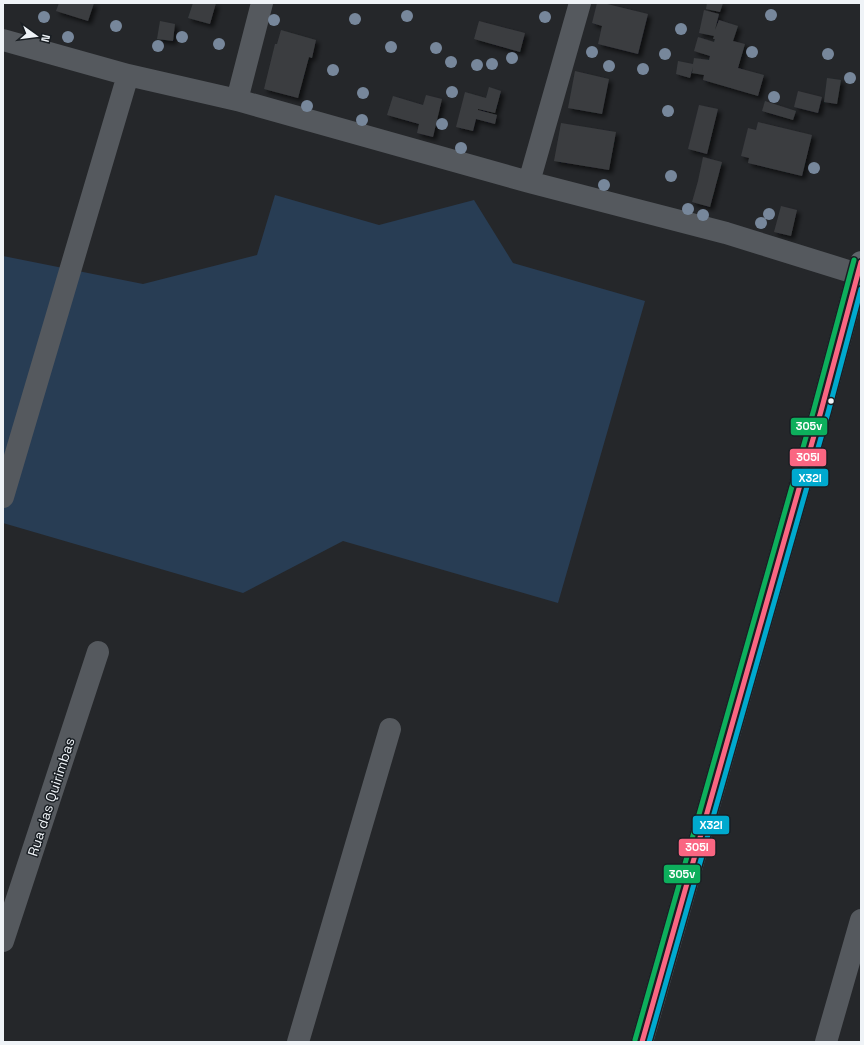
<svg xmlns="http://www.w3.org/2000/svg" width="864" height="1045" viewBox="0 0 864 1045" font-family="'Space Grotesk',sans-serif">
<style>
.green{fill:#283d54}
.building{fill:#3b3d40;filter:url(#shadow)}
.lines{fill:none;stroke-linecap:round;stroke-linejoin:round}
.street{stroke:#55595e;stroke-width:22}
.secondary{stroke:#5f646a;stroke-width:22}
.bus-1-casing{stroke:#191e23;stroke-width:8}
.bus-2-casing{stroke:#191e23;stroke-width:8}
.bus-3-casing{stroke:#191e23;stroke-width:8}
.bus-1{stroke:#fa6682;stroke-width:5}
.bus-2{stroke:#00a9ce;stroke-width:5}
.bus-3{stroke:#0daf5c;stroke-width:5}
.tree{fill:#77879b}
.bus-dot{fill:#eff3f7;stroke:#191e23;stroke-width:1.5}
.labels{text-anchor:middle;stroke-width:3;stroke-linejoin:round;paint-order:stroke}
.street-label{font-size:14px;fill:#eff3f7;stroke:#191e23}
.line-badge{stroke:#191e23;stroke-width:1.5}
.badge-label{font-size:11px;text-anchor:middle;font-weight:bold;fill:#fff}
</style>
<defs>
<filter id="shadow"><feDropShadow dx="3.5" dy="3.5" stdDeviation="2" flood-color="#0009"/></filter>
</defs>
<rect width="100%" height="100%" fill="#25272a"/>
<path class="green" d="M275,195l104,30 95,-25 39,63 132,38 -87,302 -215,-62 -100,52 -240,-70v-267l140,28 114,-29z"/>
<path class="building" d="M59,3h35l-6,18 -32,-10z
M193,3h23l-6,21 -22,-6z
M597,3h6l45,11 -10,40 -40,-10 4,-18 -10,-3z
M707,3h16l-3,9 -14,-3z
M704,10l15,4 -4,16 4,-10 19,6 -5,15 12,3 -7,24 26,7 -6,21 -55,-16 1,-5 -12,-2 1,-6 -3,11 -14,-4 2,-13 15,3 1,-6 15,2 1,-4 -16,-5 4,-14 16,5 1,-3h-2l1,-3 -15,-3z
M160,21l15,3 -2,17 -16,-2z
M479,21l46,12 -5,19 -46,-13z
M281,30l35,10 -4,18 -3,-1 -11,41 -34,-9 11,-45h2z
M575,71l34,8 -7,35 -34,-6z
M827,78l14,2 -4,24 -13,-2z
M489,87l12,4 -6,22 -17,-4v1l19,5 -2,9 -19,-5 -3,12 -17,-4 9,-35 21,6z
M798,91l24,6 -4,16 -24,-6z
M426,95l16,4 -9,38 -16,-4 2,-9 -32,-9 6,-19 30,9z
M765,101l31,10 -3,9 -31,-9z
M699,105l19,4 -11,45 -19,-5z
M758,122l54,13 -10,41 -54,-13 1,-5 -8,-2 7,-28 8,2z
M561,123l55,9 -7,38 -55,-9z
M703,157l19,5 -12,45 -18,-5 6,-21z
M781,206l16,4 -6,26 -17,-4z"/>
<g class="lines">
<path class="street" d="M3,40l125,35 109,25 292,82 197,51 135,42
M237,100l25,-97
M529,182l51,-179
M3,497l125,-422
M3,941l95,-289
M298,1042l92,-313
M826,1042l35,-122"/>
<path class="secondary" d="M642,1042l179,-631 40,-149"/>
<defs>
<path id="bus-1" d="M642,1042l179,-631 40,-149"/>
<path id="bus-2" d="M649,1042l179,-629 33,-124"/>
<path id="bus-3" d="M635,1040l179,-631 40,-149"/>
</defs>
<use href="#bus-1" class="bus-1-casing"/>
<use href="#bus-2" class="bus-2-casing"/>
<use href="#bus-3" class="bus-3-casing"/>
<use href="#bus-1" class="bus-1"/>
<use href="#bus-2" class="bus-2"/>
<use href="#bus-3" class="bus-3"/>
</g>
<g class="tree">
<circle cx="771" cy="15" r="6"/>
<circle cx="407" cy="16" r="6"/>
<circle cx="44" cy="17" r="6"/>
<circle cx="545" cy="17" r="6"/>
<circle cx="355" cy="19" r="6"/>
<circle cx="274" cy="20" r="6"/>
<circle cx="116" cy="26" r="6"/>
<circle cx="681" cy="29" r="6"/>
<circle cx="68" cy="37" r="6"/>
<circle cx="182" cy="37" r="6"/>
<circle cx="219" cy="44" r="6"/>
<circle cx="158" cy="46" r="6"/>
<circle cx="391" cy="47" r="6"/>
<circle cx="436" cy="48" r="6"/>
<circle cx="592" cy="52" r="6"/>
<circle cx="752" cy="52" r="6"/>
<circle cx="665" cy="54" r="6"/>
<circle cx="828" cy="54" r="6"/>
<circle cx="512" cy="58" r="6"/>
<circle cx="451" cy="62" r="6"/>
<circle cx="492" cy="64" r="6"/>
<circle cx="477" cy="65" r="6"/>
<circle cx="609" cy="66" r="6"/>
<circle cx="643" cy="69" r="6"/>
<circle cx="333" cy="70" r="6"/>
<circle cx="850" cy="78" r="6"/>
<circle cx="452" cy="92" r="6"/>
<circle cx="363" cy="93" r="6"/>
<circle cx="774" cy="97" r="6"/>
<circle cx="307" cy="106" r="6"/>
<circle cx="668" cy="111" r="6"/>
<circle cx="362" cy="120" r="6"/>
<circle cx="442" cy="124" r="6"/>
<circle cx="461" cy="148" r="6"/>
<circle cx="814" cy="168" r="6"/>
<circle cx="671" cy="176" r="6"/>
<circle cx="604" cy="185" r="6"/>
<circle cx="688" cy="209" r="6"/>
<circle cx="769" cy="214" r="6"/>
<circle cx="703" cy="215" r="6"/>
<circle cx="761" cy="223" r="6"/>
</g>
<circle class="bus-dot" cx="831" cy="401" r="3.5"/>
<g class="labels">
<g class="street-label">
<text transform="translate(51 797) rotate(-72)" y="5">Rua das Quirimbas</text>
</g>
</g>
<g class="line-badge">
<rect x="790" y="417" width="38" height="19" rx="4" fill="#0daf5c"/>
<rect x="789" y="448" width="38" height="19" rx="4" fill="#fa6682"/>
<rect x="791" y="468" width="38" height="19" rx="4" fill="#00a9ce"/>
<rect x="692" y="815" width="38" height="20" rx="4" fill="#00a9ce"/>
<rect x="678" y="838" width="38" height="19" rx="4" fill="#fa6682"/>
<rect x="663" y="864" width="38" height="20" rx="4" fill="#0daf5c"/>
</g>
<g class="badge-label">
<text x="809" y="430">305v</text>
<text x="808" y="461">305i</text>
<text x="810" y="482">X32i</text>
<text x="711" y="829">X32i</text>
<text x="697" y="851">305i</text>
<text x="682" y="878">305v</text>
</g>
<rect width="864" height="1045" fill="none" stroke="#eff3f7" stroke-width="8"/>
<g transform="translate(36 36) rotate(104)" stroke="#191e23" stroke-width="3" paint-order="stroke">
<path d="M0-3L7 15L0 10L-7 15Z" fill="#eff3f7"/>
<text y="-6" font-size="11" font-weight="bold" text-anchor="middle" fill="#eff3f7">N</text>
</g>
</svg>
